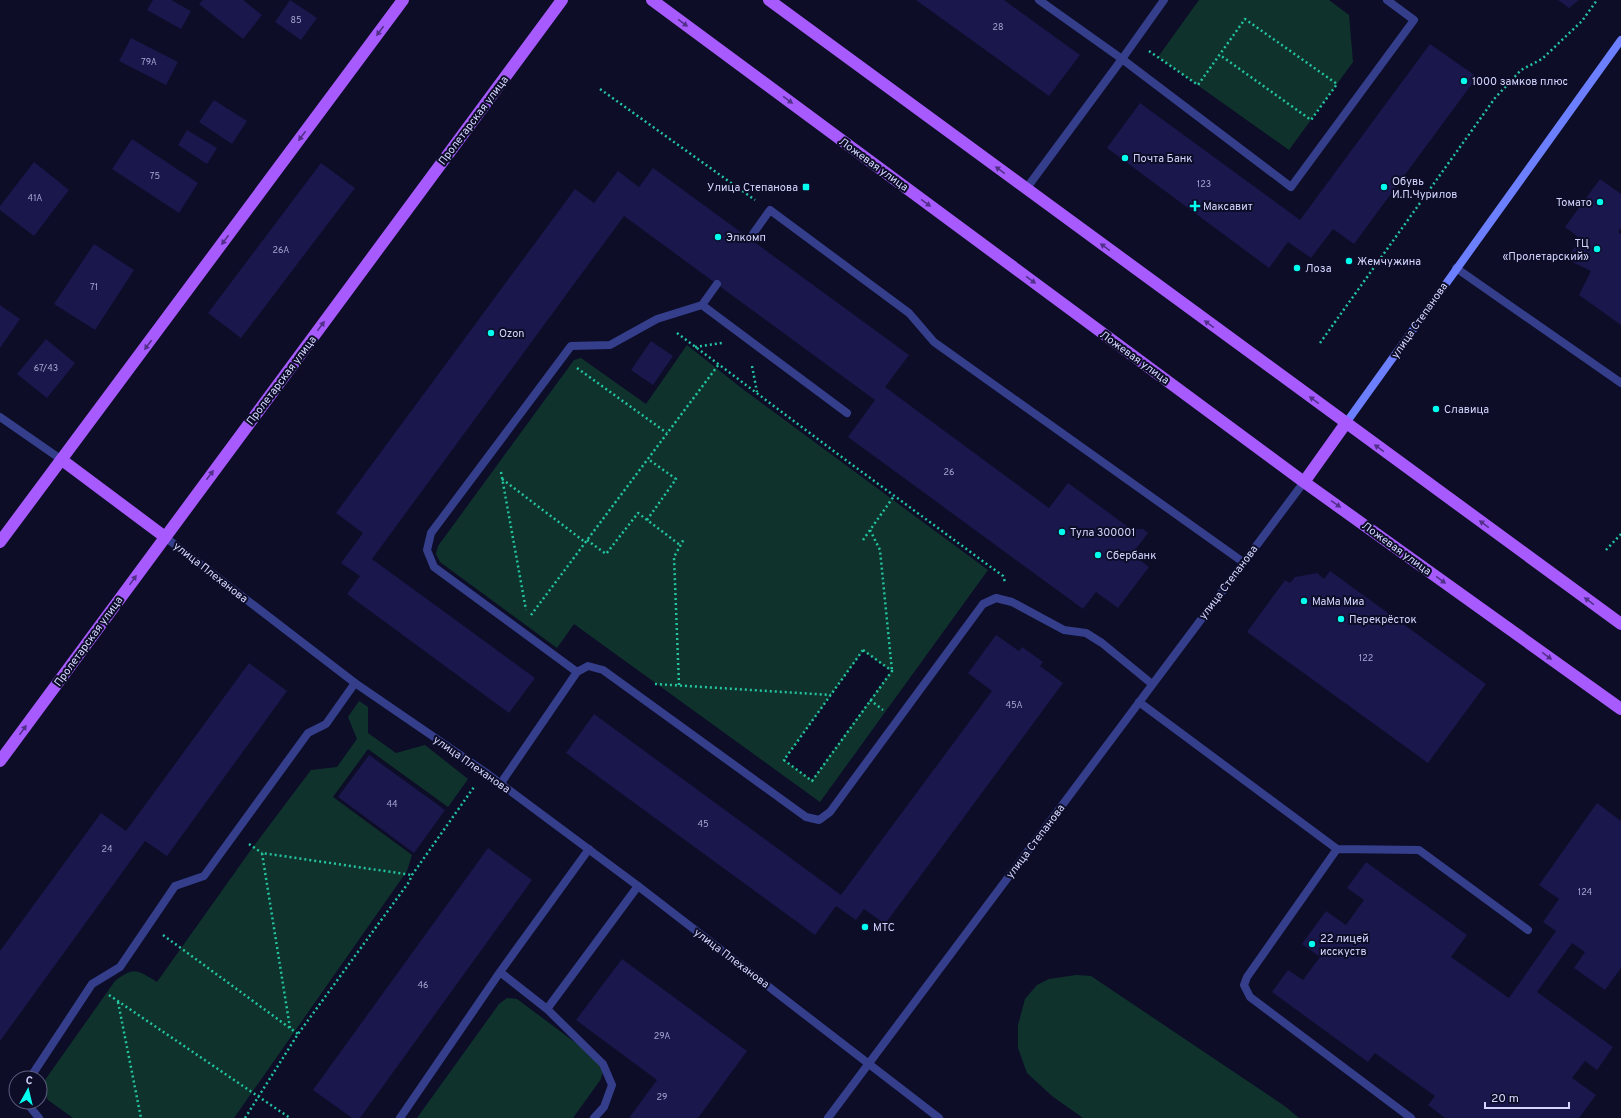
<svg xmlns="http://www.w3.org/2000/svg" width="1621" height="1118" viewBox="0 0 1621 1118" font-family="Overpass,sans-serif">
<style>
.green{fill:#0f332c;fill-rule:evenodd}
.building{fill:#19174b}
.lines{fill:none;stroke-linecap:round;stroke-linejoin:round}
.path{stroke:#23c4a0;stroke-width:2.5;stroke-dasharray:2 3;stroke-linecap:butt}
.lane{stroke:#343e8b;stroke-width:8}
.street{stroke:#343e8b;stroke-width:8}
.secondary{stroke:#6b7fff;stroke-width:8}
.primary{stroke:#a75bff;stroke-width:12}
.oneway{fill:#523089}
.poi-dot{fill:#00ffef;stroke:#0d0d28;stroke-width:1.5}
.labels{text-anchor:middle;stroke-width:4;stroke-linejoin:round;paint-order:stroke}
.number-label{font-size:9px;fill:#a5a6d2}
.poi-label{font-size:11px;fill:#d4d6ff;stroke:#0d0d28;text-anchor:start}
.street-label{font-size:11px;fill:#d4d6ff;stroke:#0d0d28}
</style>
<rect width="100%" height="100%" fill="#0d0d28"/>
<path class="green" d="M1199,0h130l20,15 4,47 -64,88 -131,-93z
M687,345l57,45 244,180 -168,232 -246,-178 -17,24 -117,-86 -4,-8 2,-8 136,-186 7,-2 65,46zM863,651l28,20 -79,109 -28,-20z
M359,701l9,6v26l28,20 29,-8 43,34 -20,28 -80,-58 -35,48 79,58 -5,16 -173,247h-161l-25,-18 -4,-10 1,-10 70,-99c20,-15 22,-11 42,1l96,-135 58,-77 26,-3 20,-28 -9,-22z
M1076,975l15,1 195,131 13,11h-216l-31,-22 -25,-23 -9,-25v-23l7,-26 12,-14 12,-6z
M507,998l10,1 83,62 3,9 -2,9 -28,39h-156l82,-114z"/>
<path class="building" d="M153,0h18l20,11 -10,18 -34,-19z
M203,0h40l19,15 -19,24 -44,-35z
M290,0l27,18 -16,22 -26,-18z
M916,0h88l76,55 -31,41z
M1558,0h21l-10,8z
M131,38l47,24 -12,23 -47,-24z
M1430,44l47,33 -123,167 -21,-15 -22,29 -23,-16 -19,26 -162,-120 33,-45 160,117z
M214,100l33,21 -15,23 -33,-22z
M187,130l30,18 -10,16 -29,-19z
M132,139l66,44 -19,30 -67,-44z
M34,162l35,28 -35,46 -34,-26v-4z
M321,163l34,25 -114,150 -33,-25z
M653,168l256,187 -24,32 164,121 19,-25 63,46h12l5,4 -16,21 17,13 -31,41 -22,-16 -13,17 -235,-172 27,-37 -251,-184 -252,343 163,119 -26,35 -162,-119 13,-18 -19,-13 22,-30 -27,-20 239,-324 19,14 24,-32 21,16z
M1600,179l21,15v34l-3,4 3,2v91l-42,-30 12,-24 -25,-12 15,-20 -16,-12z
M94,244l40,26 -39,60 -41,-26z
M0,305l20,14 -20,29z
M46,339l29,24 -28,35 -30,-24z
M651,341l22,15 -20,29 -22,-15z
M1330,571l156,113 -58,79 -181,-131 38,-52 5,3 5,-6 22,-4 7,6z
M996,635l23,16 3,-4 21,15 -3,4 23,17 -178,241 -21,-15 -8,11 -20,-14 -21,29 -249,-182 28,-39 247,181 151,-204 -24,-18z
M249,663l38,28 -120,165 -22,-15 -145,200v-90l101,-138 25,18z
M369,755l76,55 -31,43 -76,-56z
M1597,803l24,18v147l-16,22 -31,-22 11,-16 -13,-9 -35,49 76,55 -16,23 -12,-9 -13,17 24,17 -17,23h-134l-17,-13 7,-9 -60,-43 -7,9 -96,-70 16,-22 15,10 17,-23 -18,-13 24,-33 20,14 18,-25 -17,-12 19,-26 101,73 -16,22 58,41 47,-67 -13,-9 16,-23 -20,-14z
M488,848l44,32 -172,238h-8l-39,-28z
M622,959l125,92 -49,67h-69l28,-38 -81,-60z"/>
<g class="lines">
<path class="path" d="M1149,51l49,34 47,-66 92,65 -26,36 -91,-65
M600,89l155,111
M677,333l162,122 164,121 2,6
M1320,343l175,-245 26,-28 21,-11 40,-38 15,-21
M695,347l27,-4
M752,366l5,26
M577,368l90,65
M501,472l25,138
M502,479l83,63
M647,520l29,-41 -28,-20
M870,530l10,20 12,121
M587,540l19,14 32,-41 42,32
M863,540l31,-44
M1606,550l15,-16
M531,615l188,-251
M863,650l29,21 -80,110 -28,-21z
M655,684l176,11
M679,685l-5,-128 10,-18
M870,700l13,10
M249,844l13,9
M163,935l135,99
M109,995l181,123
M118,1002l23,116
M290,1028l-28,-175 150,22
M245,1118l53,-84 111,-152 3,-7 62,-88"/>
<path class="lane" d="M1039,0l83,59 42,-59
M1026,189l96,-130 169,128 123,-167 -27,-20
M750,238l20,-28 139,103 25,29 309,220
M1456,268l165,115
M702,305l145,108
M577,672l-143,-105 -7,-17 4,-17 140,-187 39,-1 47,-26 45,-14 15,-21
M1139,702l198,147 -90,128 -3,8 6,12 161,121
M501,783l76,-111 11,-6 15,4 203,147 13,3 11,-8 153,-208 13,-6 16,4 52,28 22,3 16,10 50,41
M1337,849l82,1 109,80
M500,972l47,37 56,55 9,21 -8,22 -10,11
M547,1009l91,-123
M30,1078l62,-94 28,-17 55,-81 29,-10 104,-143 18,-9 29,-41
M26,1102l13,16
M400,1118l100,-146 89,-123"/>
<path class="street" d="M0,417l62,43
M165,537l190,146 130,89 153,114 301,232
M828,1118l476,-636"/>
<path class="secondary" d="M1346,423l275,-383"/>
<path class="primary" d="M652,0l652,482 317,227
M769,0l852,624
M62,460l103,77
M1304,482l42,-59
M0,542l403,-542
M0,761l562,-761"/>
</g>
<defs><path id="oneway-solid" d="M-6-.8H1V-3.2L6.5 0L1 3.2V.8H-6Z"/></defs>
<g class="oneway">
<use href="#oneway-solid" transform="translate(683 23) rotate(36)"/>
<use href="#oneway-solid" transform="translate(380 31) rotate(127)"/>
<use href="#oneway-solid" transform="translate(788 100) rotate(36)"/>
<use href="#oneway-solid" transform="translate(302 136) rotate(127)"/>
<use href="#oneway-solid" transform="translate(1000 170) rotate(-144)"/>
<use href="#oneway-solid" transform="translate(926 203) rotate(36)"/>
<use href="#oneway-solid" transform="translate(225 240) rotate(127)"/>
<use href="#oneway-solid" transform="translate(1105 247) rotate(-144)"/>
<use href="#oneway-solid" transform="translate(1031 280) rotate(36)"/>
<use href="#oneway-solid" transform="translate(1209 324) rotate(-144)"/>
<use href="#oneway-solid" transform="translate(321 326) rotate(-53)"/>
<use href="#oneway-solid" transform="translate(148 345) rotate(127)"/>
<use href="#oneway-solid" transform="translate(1314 400) rotate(-144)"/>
<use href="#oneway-solid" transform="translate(1379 448) rotate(-144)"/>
<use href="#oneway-solid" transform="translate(210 475) rotate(-53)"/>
<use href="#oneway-solid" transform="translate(1336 504) rotate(35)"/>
<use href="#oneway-solid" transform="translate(1484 524) rotate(-144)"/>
<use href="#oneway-solid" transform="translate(133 580) rotate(-54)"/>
<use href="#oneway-solid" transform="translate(1441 580) rotate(36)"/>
<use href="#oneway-solid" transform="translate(1589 601) rotate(-144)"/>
<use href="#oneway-solid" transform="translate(1547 656) rotate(36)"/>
<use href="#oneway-solid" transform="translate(23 730) rotate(-54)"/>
</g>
<g class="poi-dot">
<circle cx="1464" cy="81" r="4"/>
<circle cx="1125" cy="158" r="4"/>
<rect x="802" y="183" width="8" height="8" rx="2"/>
<circle cx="1384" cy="187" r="4"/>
<circle cx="1600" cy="202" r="4"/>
<path d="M1193 200h4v4h4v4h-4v4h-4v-4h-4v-4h4z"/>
<circle cx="718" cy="237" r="4"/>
<circle cx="1597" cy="249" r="4"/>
<circle cx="1349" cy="261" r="4"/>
<circle cx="1297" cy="268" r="4"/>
<circle cx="491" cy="333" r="4"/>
<circle cx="1436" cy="409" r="4"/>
<circle cx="1062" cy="532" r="4"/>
<circle cx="1098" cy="555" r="4"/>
<circle cx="1304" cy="601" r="4"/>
<circle cx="1341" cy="619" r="4"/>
<circle cx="865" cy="927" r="4"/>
<circle cx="1312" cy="944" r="4"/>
</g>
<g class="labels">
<g class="number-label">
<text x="296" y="23">85</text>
<text x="998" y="30">28</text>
<text x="149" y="65">79А</text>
<text x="155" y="179">75</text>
<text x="1204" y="187">123</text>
<text x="35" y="201">41А</text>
<text x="281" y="253">26А</text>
<text x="94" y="290">71</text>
<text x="46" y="371">67/43</text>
<text x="949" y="475">26</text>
<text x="1366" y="661">122</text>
<text x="1014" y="708">45А</text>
<text x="392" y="807">44</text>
<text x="703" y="827">45</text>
<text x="107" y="852">24</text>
<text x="1585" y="895">124</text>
<text x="423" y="988">46</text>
<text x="662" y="1039">29А</text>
<text x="662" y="1100">29</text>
</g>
<g class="poi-label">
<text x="1472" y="85">1000 замков плюс</text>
<text x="1133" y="162">Почта Банк</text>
<text x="1392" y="185">Обувь<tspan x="1392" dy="13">И.П.Чурилов</tspan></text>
<text x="798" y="191" text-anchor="end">Улица Степанова</text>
<text x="1592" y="206" text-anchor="end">Томато</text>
<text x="1203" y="210">Максавит</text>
<text x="726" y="241">Элкомп</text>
<text x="1589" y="247" text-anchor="end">ТЦ<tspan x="1589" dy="13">«Пролетарский»</tspan></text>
<text x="1357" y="265">Жемчужина</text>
<text x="1305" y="272">Лоза</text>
<text x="499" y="337">Ozon</text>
<text x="1444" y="413">Славица</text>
<text x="1070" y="536">Тула 300001</text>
<text x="1106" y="559">Сбербанк</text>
<text x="1312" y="605">МаМа Миа</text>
<text x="1349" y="623">Перекрёсток</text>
<text x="873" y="931">МТС</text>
<text x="1320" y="942">22 лицей<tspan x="1320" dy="13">исскуств</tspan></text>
</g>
<g class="street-label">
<text transform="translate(473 120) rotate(-53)" y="4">Пролетарская улица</text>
<text transform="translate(874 164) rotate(36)" y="4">Ложевая улица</text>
<text transform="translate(1419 320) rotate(-55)" y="4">улица Степанова</text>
<text transform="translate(1135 357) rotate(36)" y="4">Ложевая улица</text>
<text transform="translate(281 380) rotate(-53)" y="4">Пролетарская улица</text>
<text transform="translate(1397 548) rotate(36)" y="4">Ложевая улица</text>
<text transform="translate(211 572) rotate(38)" y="4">улица Плеханова</text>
<text transform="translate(1228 582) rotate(-53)" y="4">улица Степанова</text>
<text transform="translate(88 641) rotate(-54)" y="4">Пролетарская улица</text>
<text transform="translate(472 764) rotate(35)" y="4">улица Плеханова</text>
<text transform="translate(1035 841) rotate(-53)" y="4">улица Степанова</text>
<text transform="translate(732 958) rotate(37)" y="4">улица Плеханова</text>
</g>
</g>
<g transform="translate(28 1090) rotate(8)"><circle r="19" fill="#0d0d28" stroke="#5d5d7e"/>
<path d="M0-3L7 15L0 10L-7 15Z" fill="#00ffef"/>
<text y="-6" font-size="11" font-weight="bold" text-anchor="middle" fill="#d4d6ff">С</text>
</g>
<path d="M1485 1102v6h84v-6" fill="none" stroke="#d4d6ff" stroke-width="2"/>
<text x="1491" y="1102" font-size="12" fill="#d4d6ff" stroke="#0d0d28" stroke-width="3" paint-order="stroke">20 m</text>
</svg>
